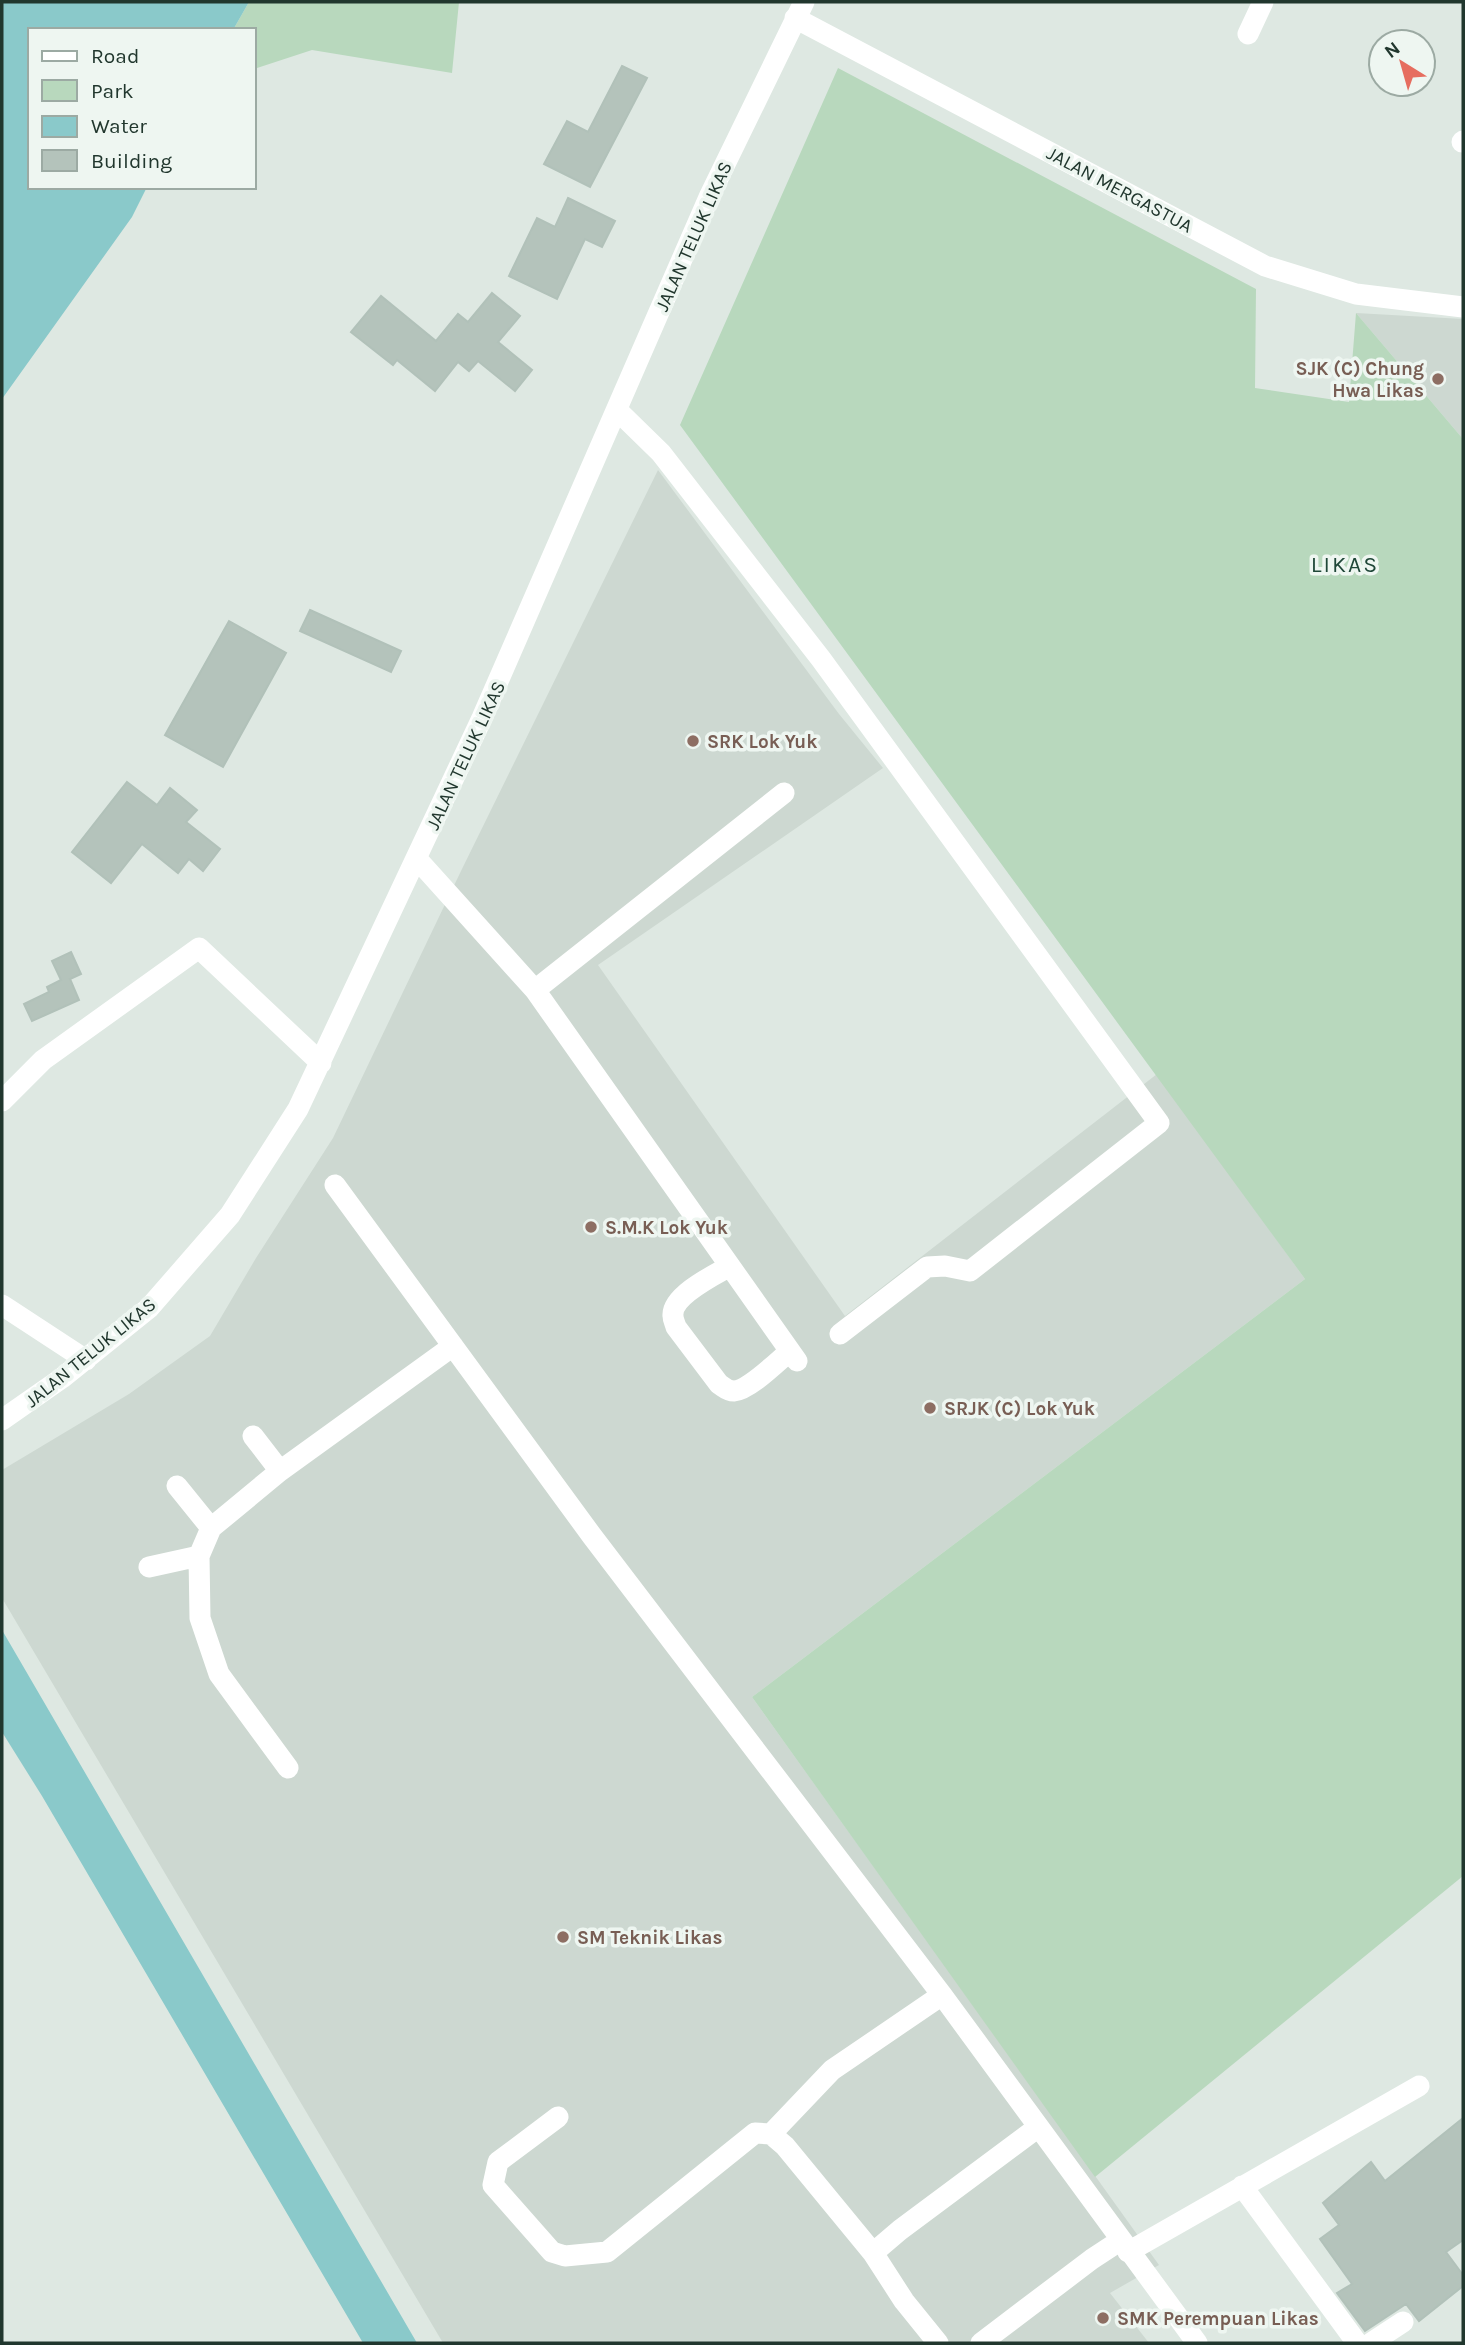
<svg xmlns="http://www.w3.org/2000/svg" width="1465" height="2345" viewBox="0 0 1465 2345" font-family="Karla,sans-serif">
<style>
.built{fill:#cdd8d1}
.green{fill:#b8d8bd}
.water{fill:#8ac9ca}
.building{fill:#b4c3bb;stroke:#b1c1b9;stroke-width:2}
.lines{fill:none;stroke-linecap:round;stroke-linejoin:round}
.minor{stroke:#fff;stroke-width:21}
.education-dot{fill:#8d6e63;stroke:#eef6f1;stroke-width:2.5}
.labels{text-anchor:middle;stroke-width:7;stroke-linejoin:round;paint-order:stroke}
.street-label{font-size:19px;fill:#21372e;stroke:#eef6f1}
.education-label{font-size:19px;font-weight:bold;fill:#785e54;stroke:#eef6f1;text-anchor:start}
.quarter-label{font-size:23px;letter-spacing:2px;fill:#1f4738;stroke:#eef6f1}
</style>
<rect width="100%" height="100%" fill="#dee8e2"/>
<path class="built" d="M1356,313l107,6v120z
M658,470l181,244 44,54 -285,197 247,351 312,-242 148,205 -553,418 407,568 -49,28 39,50h-706l-441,-745v-128l127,-76 81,-58 46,-78 77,-120 128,-267z"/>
<path class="green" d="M249,2h210l-7,71 -140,-23 -58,19v-39h-21z
M838,68l418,221 -1,99 94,14 7,-89 107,126v1437l-368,301 -343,-480 553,-418 -625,-854z"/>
<path class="water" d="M2,2h247l-16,28h-203v157h117l-15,30 -130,182z
M2,1630l415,713h-54l-321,-547 -40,-64z"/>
<path class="building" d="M622,66l25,12 -57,109 -46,-23 23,-43 21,11z
M568,198l47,23 -13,26 -17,-8 -28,60 -48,-23 28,-58 18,9z
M492,293l28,23 -22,26 34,28 -17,21 -37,-30 -9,10 -11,-9 -23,29 -38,-31 -4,5 -42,-33 30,-36 55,45 22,-27 10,8z
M310,610l91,41 -10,21 -91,-41z
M229,621l57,32 -63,114 -58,-32z
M127,782l30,23 13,-17 27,22 -11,12 34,27 -17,22 -14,-12 -11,14 -36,-29 -31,39 -39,-31z
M71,952l10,22 -11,5 9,21 -47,21 -8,-17 25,-12 -2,-5 14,-7 -9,-19z
M1463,2118v122l-17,12 17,23v11l-44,35 -13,-17 -41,27 -28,-38 15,-9 -32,-45 19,-14 -16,-22 48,-41 14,19z"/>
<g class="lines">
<path class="minor" d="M795,18l470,248 91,28 107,13
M1248,34l15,-32
M1462,142l1,-1
M618,411l43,42 160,206 338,464 -189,148 -25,-5 -18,1 -87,67
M417,859l118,131 249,-197
M535,990l262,371
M2,1101l41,-41 156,-112 122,115
M335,1185l257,351 350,459 255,348
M730,1266c-16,9 -59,30 -57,50 0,4 2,7 3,11l43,57c5,3 8,7 15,7 15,-1 43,-29 56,-40
M2,1305l84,55
M2,1420l60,-42 87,-70 81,-93 68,-106 184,-391 228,-523 94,-193
M253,1436l27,35
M177,1486l34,42
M149,1567l50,-11
M288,1768l-69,-94 -19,-56 -1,-62 12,-28 69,-57 173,-125
M558,2117l-60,45 -5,23 59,67 13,4 42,-4 148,-119 16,1 14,12 88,107 31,48 34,42
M771,2134l61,-64 110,-75
M1242,2186l115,157
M1128,2252l291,-166
M873,2253l27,-23 137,-102
M981,2343l111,-84 29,-19
M1371,2343l32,-21"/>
</g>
<g class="education-dot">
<circle cx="1438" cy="379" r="7"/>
<circle cx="693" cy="741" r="7"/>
<circle cx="591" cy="1227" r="7"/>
<circle cx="930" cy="1408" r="7"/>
<circle cx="563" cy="1937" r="7"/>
<circle cx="1103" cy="2318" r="7"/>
</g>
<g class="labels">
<g class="street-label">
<text transform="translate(1120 189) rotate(28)" y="7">JALAN MERGASTUA</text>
<text transform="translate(693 236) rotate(-66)" y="7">JALAN TELUK LIKAS</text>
<text transform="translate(465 755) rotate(-65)" y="7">JALAN TELUK LIKAS</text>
<text transform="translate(90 1352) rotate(-39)" y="7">JALAN TELUK LIKAS</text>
</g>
<g class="education-label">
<text x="1424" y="375" text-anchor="end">SJK (C) Chung<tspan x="1424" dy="22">Hwa Likas</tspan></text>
<text x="707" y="748">SRK Lok Yuk</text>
<text x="605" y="1234">S.M.K Lok Yuk</text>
<text x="944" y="1415">SRJK (C) Lok Yuk</text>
<text x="577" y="1944">SM Teknik Likas</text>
<text x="1117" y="2325">SMK Perempuan Likas</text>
</g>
<g class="quarter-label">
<text x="1345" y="572">LIKAS</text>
</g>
</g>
<rect width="1465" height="2345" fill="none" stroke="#21372e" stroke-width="7"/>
<rect x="28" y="28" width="228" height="161" fill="#eef6f1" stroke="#9caaa3" stroke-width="2"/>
<rect x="42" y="51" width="35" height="10" fill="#ffffff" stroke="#9caaa3" stroke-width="2"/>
<text x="91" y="63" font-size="21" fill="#21372e">Road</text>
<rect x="42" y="80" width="35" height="21" fill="#b8d8bd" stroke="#9caaa3" stroke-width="2"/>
<text x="91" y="98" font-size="21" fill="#21372e">Park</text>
<rect x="42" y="116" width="35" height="21" fill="#8ac9ca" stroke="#9caaa3" stroke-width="2"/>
<text x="91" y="133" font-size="21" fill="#21372e">Water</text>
<rect x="42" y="150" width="35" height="21" fill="#b4c3bb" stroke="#9caaa3" stroke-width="2"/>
<text x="91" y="168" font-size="21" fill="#21372e">Building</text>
<g transform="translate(1402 63) rotate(323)"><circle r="33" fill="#eef6f1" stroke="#9caaa3" stroke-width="2"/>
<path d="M0-5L12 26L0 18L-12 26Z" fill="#e66d5f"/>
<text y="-10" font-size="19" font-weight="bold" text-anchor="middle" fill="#21372e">N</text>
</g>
</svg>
